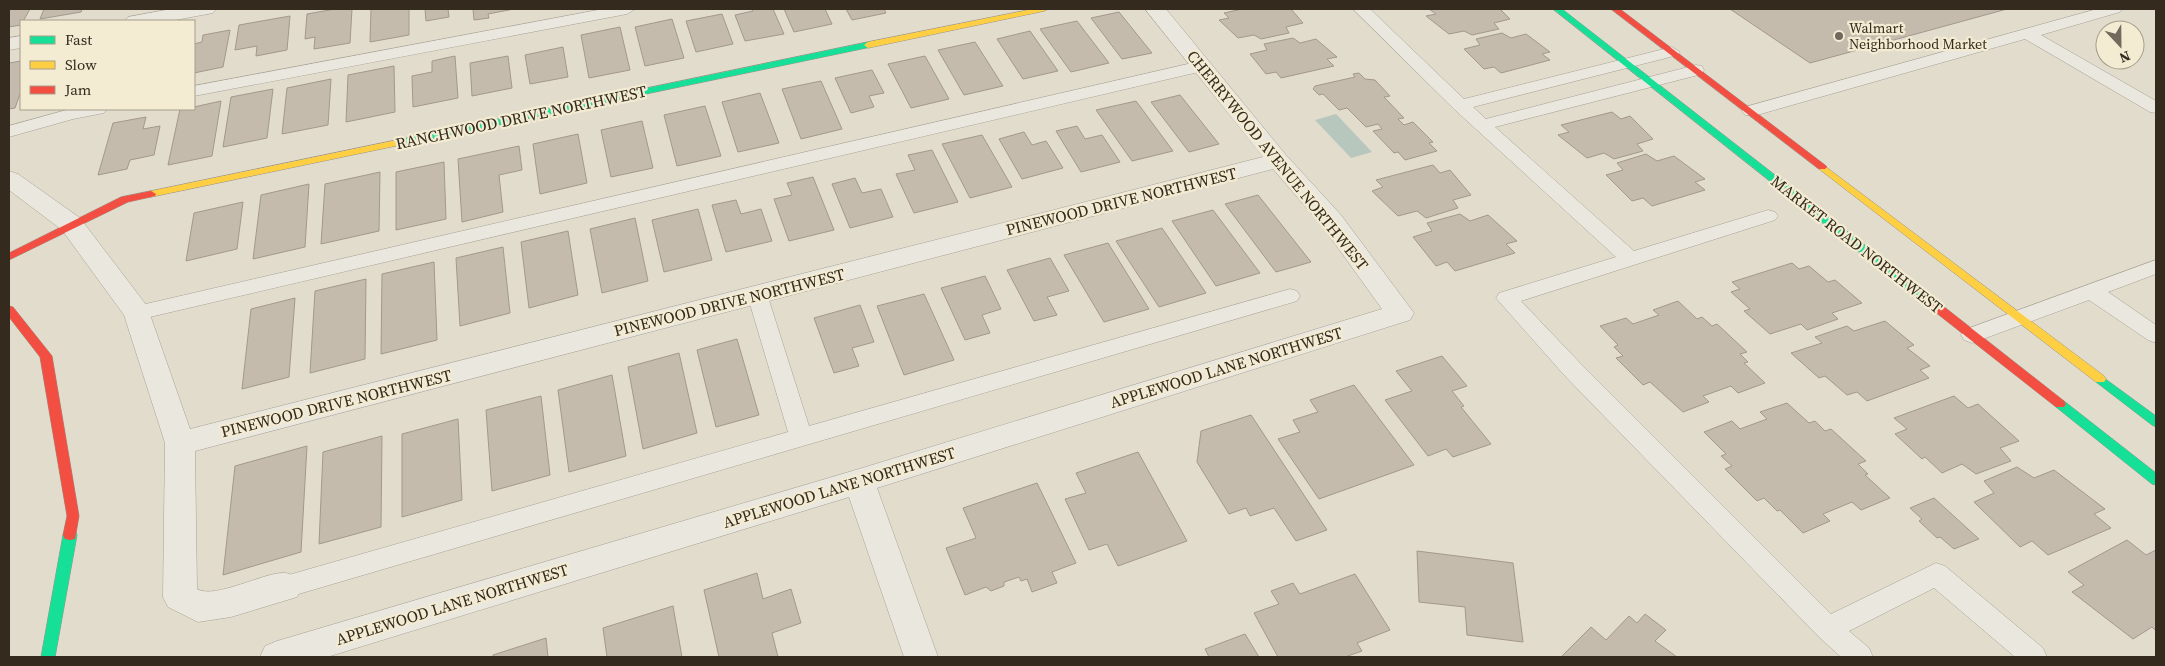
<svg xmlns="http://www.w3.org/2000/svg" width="2165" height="666" viewBox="0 0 2165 666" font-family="'Source Serif 4',serif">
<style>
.water{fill:#b7c7be}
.building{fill:#c5bbad;stroke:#a2988c}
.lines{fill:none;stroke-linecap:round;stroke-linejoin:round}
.lane-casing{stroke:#a7a196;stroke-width:1}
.street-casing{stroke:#a7a196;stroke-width:1}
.fast-casing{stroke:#979185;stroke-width:1}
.slow-casing{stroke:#979185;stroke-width:1}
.jam-casing{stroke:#979185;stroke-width:1}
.lane{fill:#eae7de;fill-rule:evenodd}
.street{fill:#eae7de;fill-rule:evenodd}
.fast{fill:#16e098;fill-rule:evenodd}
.slow{fill:#ffcf43;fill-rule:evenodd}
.jam{fill:#f24e42;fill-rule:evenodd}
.poi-dot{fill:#72685b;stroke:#f3ebd2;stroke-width:2}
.labels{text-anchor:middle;stroke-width:4.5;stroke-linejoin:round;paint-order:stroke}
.far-poi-label{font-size:14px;fill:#352a1e;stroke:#f3ebd2;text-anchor:start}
.street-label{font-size:16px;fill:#352a1e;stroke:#f3ebd2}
</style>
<rect width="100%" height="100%" fill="#e2dccc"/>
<path class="water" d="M1336,114l36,38 -21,6 -36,-38z"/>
<path class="building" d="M9,9h21l-9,16 -12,2z
M44,9h38l-1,3 -41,7z
M335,9h17l-2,34 -36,6 1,-12 -10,2 2,-25z
M371,9h38v26l-39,7z
M425,9h23l1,8 -23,4z
M473,9h41l-26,5 1,4 -15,2z
M752,9h21l11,25 -39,7 -10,-26 18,-4z
M784,9h41l7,15 -38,8z
M846,9h38l2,4 -34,7z
M1242,9h49l12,14 -17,4 3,6 -28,6 -7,-4 -16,3 -19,-18 10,-2 -5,-5z
M1429,9h71l10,10 -16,4 5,6 -27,6 -8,-4 -15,3 -23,-18 10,-2z
M1730,9h277l-197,54z
M1119,12l33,41 -30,6 -31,-41z
M722,14l11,30 -37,8 -10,-31z
M290,16l-3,34 -31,6 1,-10 -22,4 4,-25z
M672,19l12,39 -39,8 -10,-39z
M1077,21l32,42 -38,9 -31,-43z
M620,27l10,43 -41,8 -8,-43z
M230,30l-7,37 -29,6v-29l8,-2 1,-7z
M1030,31l28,40 -35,8 -26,-40z
M1502,33l9,5 15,-4 24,18 -8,2 8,6 -49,13 -7,-6 -10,2 -20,-20 16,-4 -4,-6z
M1293,38l7,5 16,-4 21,18 -10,2 7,7 -53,12 -5,-6 -10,2 -16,-20 17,-4 -3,-6z
M975,42l28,44 -39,9 -26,-45z
M563,47l5,30 -38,7 -5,-29z
M455,56l3,42 -45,9 -1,-31 20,-4v-11z
M508,56l4,32 -40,8 -2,-33z
M925,56l24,43 -38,9 -23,-44z
M21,61v30l-6,17 -6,1v-46z
M394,66l1,46 -49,10 2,-47z
M872,70l12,23 -15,3 5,11 -23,6 -16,-35z
M1359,73l6,6 10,1 15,16 -6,1 20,21 -6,1 6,6 9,-3 20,20 -4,1 8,8 -32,9 -7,-8 -4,1 -21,-22 9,-2 -4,-5 -12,3 -19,-19 -8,2 -16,-16 -4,1 -6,-6 2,-3 40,-9 -2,-3z
M331,79l-3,46 -46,9 5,-46z
M821,81l21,48 -41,10 -19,-50z
M273,89l-6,49 -44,9 8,-50z
M760,93l19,50 -41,9 -16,-50z
M1180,95l39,49 -30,8 -38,-50z
M221,101l-9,55 -44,9 12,-56h14v-2z
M1136,101l37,50 -41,10 -36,-51z
M705,106l16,50 -44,10 -13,-51z
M1612,112l9,7 9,-3 23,23 -16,5 6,7 -29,8 -10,-6 -17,5 -29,-23 11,-3 -8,-7z
M146,117l-3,12 17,-3 -6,29 -24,5 -3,9 -29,6 15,-52z
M642,121l11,47 -42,9 -10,-47z
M1077,126l8,13 17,-4 18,27 -39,10 -25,-41z
M1024,132l8,13 14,-4 17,27 -41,11 -23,-40z
M578,134l9,49 -47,11 -7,-50z
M982,135l30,52 -42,11 -28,-54z
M519,146l3,24 -23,5 4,37 -41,10 -4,-63z
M932,150l26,52 -44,11 -18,-39 19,-4 -7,-15z
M1646,154l11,7 17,-5 31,23 -10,3 10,8 -53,16 -9,-8 -11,3 -26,-26 17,-5 -6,-7z
M444,162l2,57 -50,11v-58z
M1433,165l7,8 10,-3 21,25 -18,5 5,8 -32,10 -9,-7 -19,5 -26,-25 11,-4 -7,-7z
M380,172l-1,59 -58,13 4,-60z
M813,177l21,53 -45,11 -15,-42 18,-4 -5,-12z
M855,178l7,15 19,-4 12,28 -43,11 -18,-44z
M309,184l-4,63 -52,12 8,-64z
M1258,195l53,67 -35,10 -51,-68z
M736,200l5,14 20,-5 11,32 -46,11 -14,-47z
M243,202l-6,47 -51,12 8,-48z
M698,209l14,51 -48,12 -12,-52z
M1213,210l47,63 -44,13 -44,-65z
M1460,214l10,7 18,-6 29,26 -11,3 9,9 -60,18 -8,-9 -11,4 -23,-29 19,-6 -5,-8z
M635,218l13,63 -46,12 -12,-64z
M1162,228l44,65 -47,14 -43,-66z
M568,231l10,64 -49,13 -8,-66z
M1108,243l41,66 -45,13 -40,-67z
M503,247l7,66 -50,13 -4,-68z
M1050,258l19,33 -22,6 10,18 -23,6 -27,-51z
M434,262l3,78 -56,14 1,-80z
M1792,263l7,6 10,-3 19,16 7,-2 27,23 -30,10 6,6 -31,11 -6,-6 -31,10 -26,-23 6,-2 -19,-17 9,-3 -8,-7z
M985,276l16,33 -19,6 8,18 -25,7 -24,-52z
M366,279l-1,80 -55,14 5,-82z
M924,294l30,66 -50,15 -27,-69z
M295,298l-6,79 -47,12 9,-80z
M1678,301l19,18 5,-2 10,9 5,-2 30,28 -7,2 8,8 -4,1 21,20 -27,10 -7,-7 -28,10 6,6 -26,10 -33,-30 -7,3 -27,-27 7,-2 -9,-9 4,-2 -18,-19 26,-8 7,6 26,-9 -6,-5z
M860,305l14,37 -22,6 7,18 -25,7 -20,-55z
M1885,321l29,24 -7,3 23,18 -10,4 9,8 -62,23 -10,-9 -10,3 -22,-19 -6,2 -28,-25 31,-10 -7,-6 32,-11 7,5z
M737,339l22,76 -43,12 -19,-77z
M679,353l18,80 -54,16 -15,-82z
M1442,356l25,30 -15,5 12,15 -3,1 30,37 -38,13 -7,-8 -18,7 -43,-56 27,-9 -16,-20z
M612,375l14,81 -57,16 -11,-82z
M1354,385l60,80 -95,34 -41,-60 22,-7 -7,-12 25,-8 -8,-12z
M541,396l9,79 -58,16 -6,-81z
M1954,396l14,12 10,-4 41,37 -19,7 11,13 -35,13 -14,-10 -20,9 -17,-16 -3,2 -27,-25 12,-5 -13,-11z
M1787,403l22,20 6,-2 10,10 6,-2 35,32 -8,3 10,10 -3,1 25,23 -29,12 -9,-8 -29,12 7,7 -27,12 -23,-23 -3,1 -13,-13 -7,3 -32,-32 7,-3 -11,-10 5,-2 -22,-22 28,-11 8,8 27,-10 -7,-7z
M1251,415l76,115 -31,11 -22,-33 -24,8 -4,-8 -17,6 -32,-52 4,-31z
M458,419l4,81 -60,17v-83z
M382,436l-1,91 -62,17 4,-92z
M307,446l-6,106 -78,23 12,-109z
M1138,452l49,89 -69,25 -11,-22 -18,6 -24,-51 21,-6 -10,-20z
M2017,467l17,11 20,-8 51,39 -11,5 17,14 -63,27 -16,-14 -12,6 -46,-45 20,-9 -10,-12z
M1037,483l39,80 -24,9 5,11 -25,9 -5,-13 -6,2 -2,-4 -15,5v4l-13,5 -5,-4 -21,8 -19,-47 30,-10 -13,-30z
M1934,498l45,41 -25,10 -14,-12 -3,1 -18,-17 3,-2 -12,-11z
M2127,540l19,15 10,-5v81l-4,-4 -19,12 -61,-47 12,-7 -16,-13z
M1417,551l96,12 10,79 -56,-7 -2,-28 -46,-5z
M757,573l6,26 28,-10 10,34 -29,10 6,24h-59l-15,-67z
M1355,574l35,56 -33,13 5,8 -17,6h-67l-24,-44 25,-9 -8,-13 22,-8 7,11z
M673,606l9,51h-75l-4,-29z
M1645,614l21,16 -11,11 22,16h-116l30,-30 15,13 23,-24 8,7z
M1245,634l14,23h-50l-4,-8z
M546,638l2,19h-55v-2z"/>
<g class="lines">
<defs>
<path id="lane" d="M603,9h32l-8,5 -433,82v-10z
M1353,9h17l94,90 208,-52 8,5 -2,3 -205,52 13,12 210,-54 6,1 2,4 -2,4 -207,53 139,124 134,-41 7,2 3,4 -3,4 -254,81 60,63 250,250 105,-51 9,3 98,82 4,9h-32l-81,-69 -85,43 20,17 4,9h-32l-22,-20 -254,-261 -69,-78 3,-5 117,-36 -162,-148z
M2097,9h25l-2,3 -79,23 115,66v12l-6,-1 -125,-73 -268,76h-12l-3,-4 3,-4z
M1201,61l6,1 2,4 -2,4 -1070,250 -7,-2 -3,-5 3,-5 7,-2z
M70,109h37l-3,4 -31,6 -64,18v-11z
M2156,260v14l-48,18 48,33v18l-8,-3 -59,-40 -117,43 -8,-3 -3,-5 3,-5z
M757,287l7,2 3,5 42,132 481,-137 7,2 3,5 -3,5 -1012,297 -9,-3 -4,-8 4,-8 9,-3 503,-144 -41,-138 3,-5z"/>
<path id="street" d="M171,9h45l-3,4 -43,8h-45l3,-4z
M1145,9h21l120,146 55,60 73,98 -4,7 -533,168 61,169h-34l-55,-160 -522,160h-67l5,-11 12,-5 582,-172 523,-160 -59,-82 -50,-58 -1078,282 2,138c18,11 69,-18 88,-16 4,0 8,3 12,4l5,10 -5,10 -66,20 -33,5 -30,-15 -5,-10 2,-154 -41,-128 -62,-85 -53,-40v-19l9,3 62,44 67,88 43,123 1073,-272z
M21,36v12l-12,2v-12z"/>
<path id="fast" d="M1553,9h9l376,293 1,3 -1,3h-8z
M868,42l3,1v4l-474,99 -5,-3 5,-3z
M2100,375l56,41v11l-4,-2 -56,-43 -2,-3 2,-3z
M2060,399l4,2 92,72v12l-4,-1 -96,-77 -2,-3 2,-3z
M70,530l5,1 2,4 -22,122h-14l22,-122 2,-4z"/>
<path id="slow" d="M1033,9h15l-4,2 -176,37 -4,-3 4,-3z
M397,140l5,3 -2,2 -249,52 -5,-3 5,-3z
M1822,164l282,212 2,3 -2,3h-8l-277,-213 -2,-2z"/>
<path id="jam" d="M1611,9h9l205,156 2,2 -2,2h-6z
M151,191l5,3 -1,2 -27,6 -119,58v-7l112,-56z
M1934,301l4,1 126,99 2,3 -2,3h-8l-126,-99 -1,-3 1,-3z
M9,306l4,1 39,49 27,160 -4,23 -5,1 -5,-1 -2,-4 4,-19 -27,-159 -31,-40z"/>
</defs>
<use href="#lane" class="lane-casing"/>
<use href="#street" class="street-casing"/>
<use href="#fast" class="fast-casing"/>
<use href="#slow" class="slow-casing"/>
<use href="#jam" class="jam-casing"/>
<use href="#lane" class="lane"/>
<use href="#street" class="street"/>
<use href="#fast" class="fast"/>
<use href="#slow" class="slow"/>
<use href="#jam" class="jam"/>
</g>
<circle class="poi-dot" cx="1839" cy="36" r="5"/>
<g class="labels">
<g class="far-poi-label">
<text x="1849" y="33">Walmart<tspan x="1849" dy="16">Neighborhood Market</tspan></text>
</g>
<g class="street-label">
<text transform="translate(521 117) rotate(-12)" y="6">RANCHWOOD DRIVE NORTHWEST</text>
<text transform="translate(1278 160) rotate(51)" y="6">CHERRYWOOD AVENUE NORTHWEST</text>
<text transform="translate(1121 201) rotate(-14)" y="6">PINEWOOD DRIVE NORTHWEST</text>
<text transform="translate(1857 244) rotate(38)" y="6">MARKET ROAD NORTHWEST</text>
<text transform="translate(729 302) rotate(-14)" y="6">PINEWOOD DRIVE NORTHWEST</text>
<text transform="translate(1226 367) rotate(-17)" y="6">APPLEWOOD LANE NORTHWEST</text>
<text transform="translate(336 403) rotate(-14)" y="6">PINEWOOD DRIVE NORTHWEST</text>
<text transform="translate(839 487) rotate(-17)" y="6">APPLEWOOD LANE NORTHWEST</text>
<text transform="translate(452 604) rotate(-17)" y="6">APPLEWOOD LANE NORTHWEST</text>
</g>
</g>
<rect width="2165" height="666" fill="none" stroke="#352a1e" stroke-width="20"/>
<rect x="20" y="20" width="175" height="90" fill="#f3ebd2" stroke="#a79e8a"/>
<rect x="30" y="36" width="25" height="8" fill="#16e098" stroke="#a79e8a"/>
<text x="65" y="45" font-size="15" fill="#352a1e">Fast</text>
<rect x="30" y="61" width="25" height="8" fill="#ffcf43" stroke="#a79e8a"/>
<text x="65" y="70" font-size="15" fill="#352a1e">Slow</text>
<rect x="30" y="86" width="25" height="8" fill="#f24e42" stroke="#a79e8a"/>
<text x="65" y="95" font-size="15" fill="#352a1e">Jam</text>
<g transform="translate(2120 45) rotate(158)"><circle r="24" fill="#f3ebd2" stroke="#a79e8a"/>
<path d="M0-4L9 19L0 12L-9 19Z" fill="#72685b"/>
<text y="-8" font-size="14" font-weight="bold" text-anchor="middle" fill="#352a1e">N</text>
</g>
</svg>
